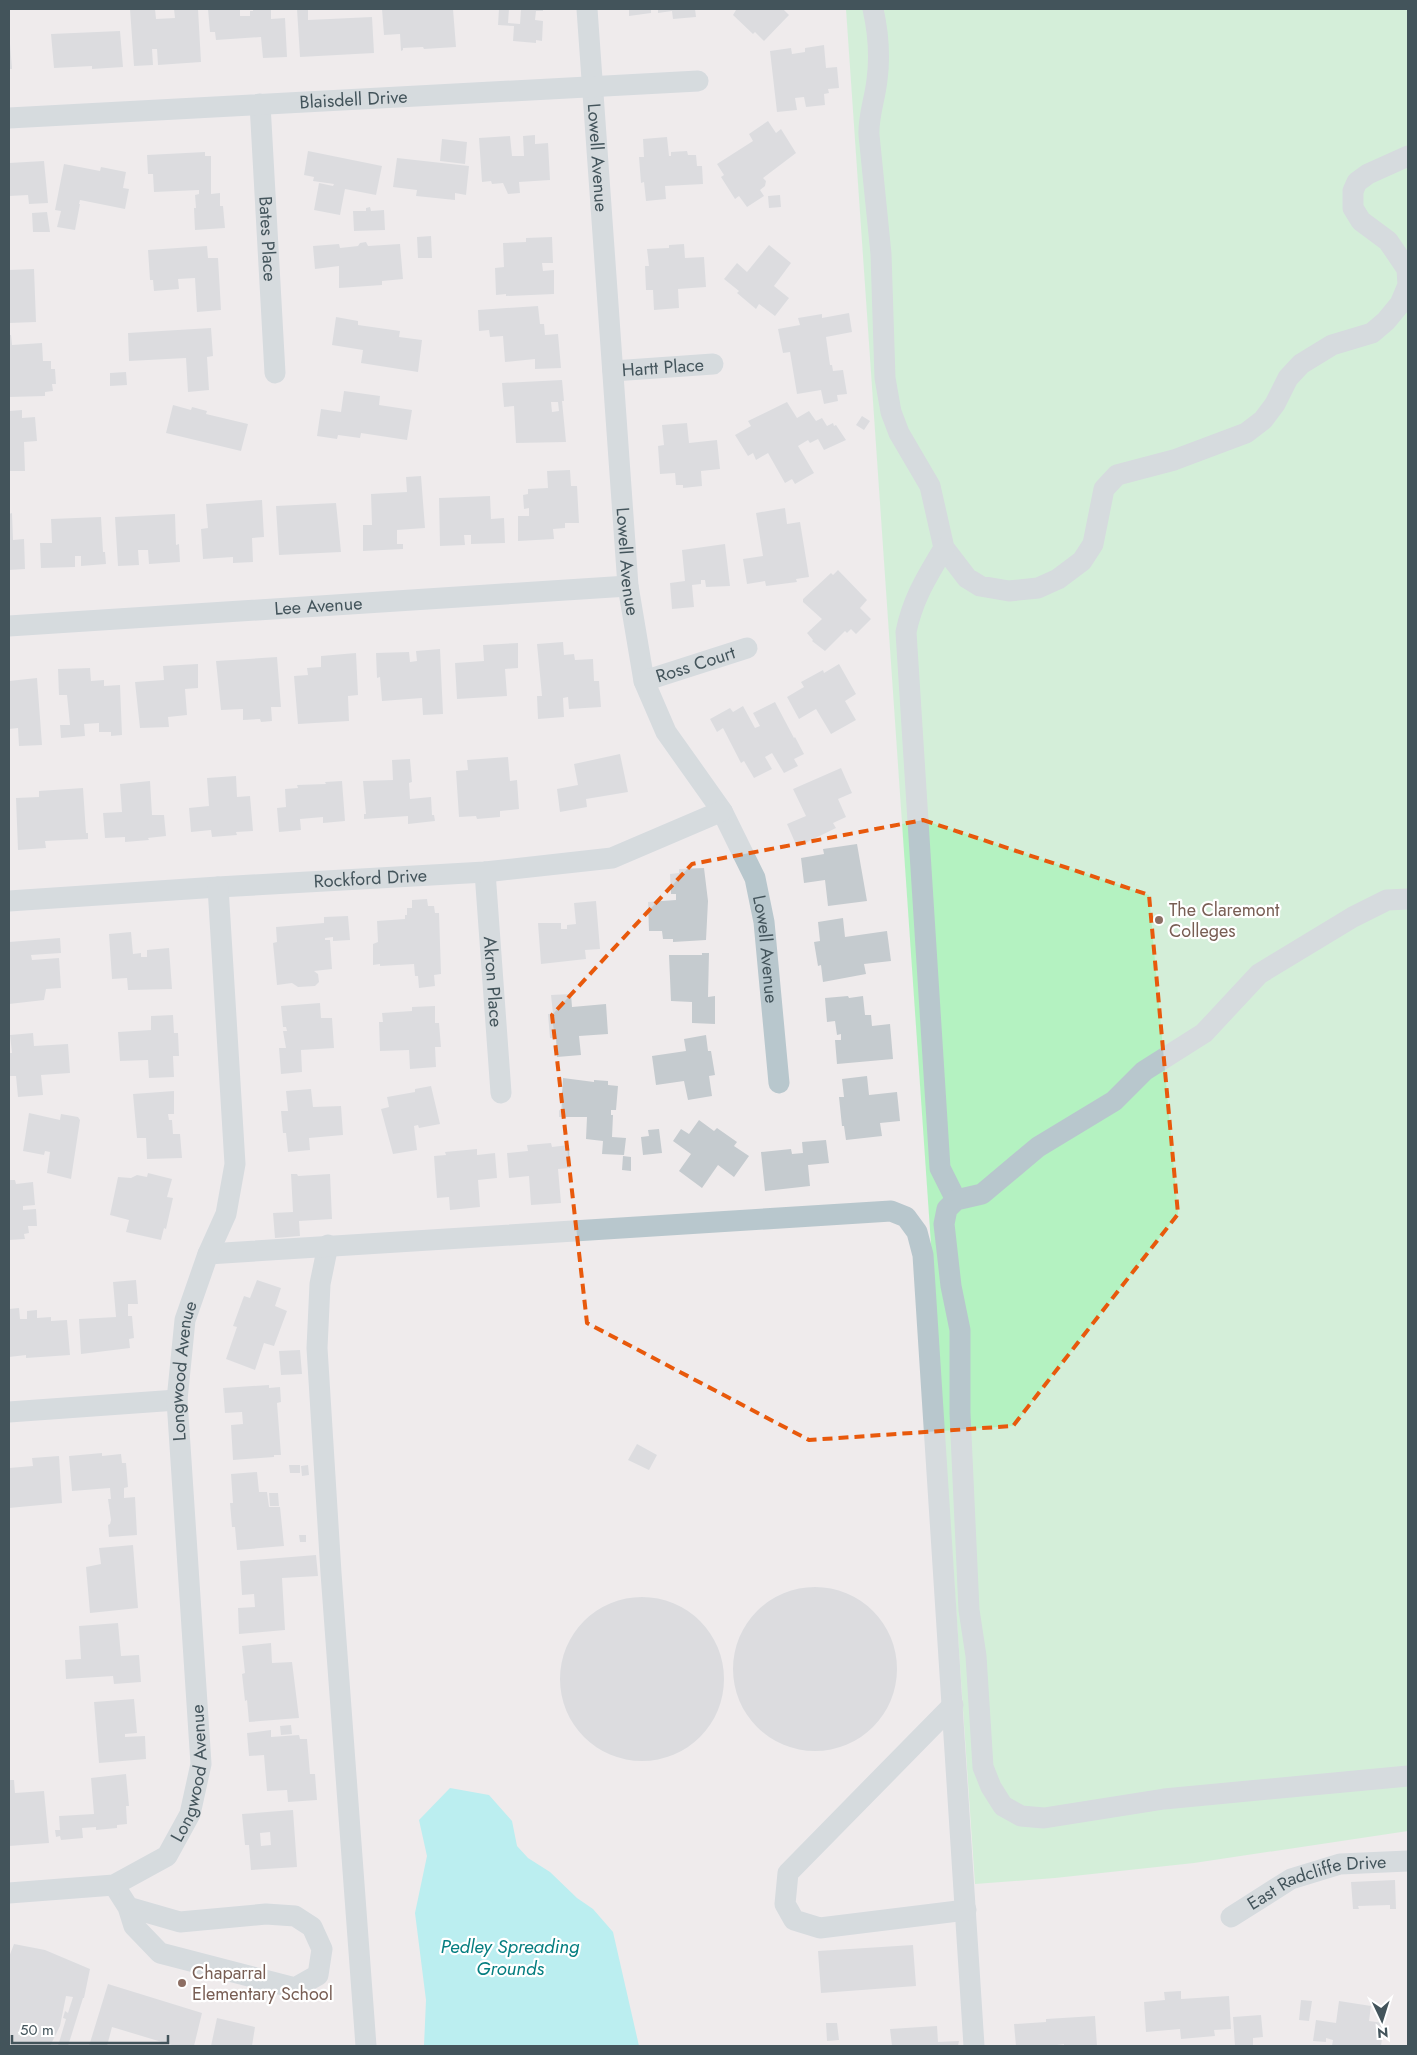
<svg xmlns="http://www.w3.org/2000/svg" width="1417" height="2055" viewBox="0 0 1417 2055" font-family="Jost,sans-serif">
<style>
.green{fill:#b4f2c1}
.water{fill:#7df1f3}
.building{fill:#c5cbcf;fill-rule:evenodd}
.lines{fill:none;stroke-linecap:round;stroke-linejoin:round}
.minor{stroke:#b8c7cd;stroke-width:21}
.marked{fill:none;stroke:#e8590c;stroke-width:4;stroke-dasharray:10 6;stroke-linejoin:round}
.education-dot{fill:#8d6e63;stroke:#fff;stroke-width:2}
.labels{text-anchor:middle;stroke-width:4.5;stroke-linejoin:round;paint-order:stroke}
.street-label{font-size:18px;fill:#43545b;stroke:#fff}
.education-label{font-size:18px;fill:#785e54;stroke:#fff;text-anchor:start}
.water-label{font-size:19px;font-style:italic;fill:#057e80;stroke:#fff}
</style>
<rect width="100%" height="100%" fill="#efebec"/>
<path class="green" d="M846,9h562v1822l-214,32 -139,15 -80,6z"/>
<path class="water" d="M450,1788l39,7 23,26 5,25 11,12 22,14 27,26 16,11 20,23 26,114h-215l2,-46 -11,-87 12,-57 -8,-36z"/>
<path class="building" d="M130,9h25l1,10 19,-1 -1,-9h24l3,53 -43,3 -1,-16h-5l1,16 -19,1z
M208,9h32v7h10v-5h3v-2h18v10l14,-1 2,39 -24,1 -2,-21 -45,3 -1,-8h-5z
M297,9h11v11l64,-3 2,36 -74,4z
M382,9h71l3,38 -32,2 -1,-2 -20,1v2l-2,1 -1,-17 -16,1z
M499,9h10l-1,14 12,1 1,-15h22v2h-7l-1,9 8,1 -1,20 -6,-1v3l-23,-2 1,-15 -16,-1z
M629,9h22v4l-22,3z
M658,9h37l1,8 -23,2 -1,-8 -14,2z
M735,9h48l6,6 -25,26 -9,-9 -2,2 -20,-19 3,-5z
M120,31l3,36 -31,2v-3l-38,2 -3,-34z
M9,44h1l2,25h-3z
M824,45l2,23 11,-1 2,21 -11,1 1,4 -5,1 1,11 -19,2 -2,-10 -9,1 2,12 -20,2 -7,-61 21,-3 1,6 13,-2v-4z
M768,121l8,12 5,-4 15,24 -33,25 3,3 -1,5 -5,4 4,6 -17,11 -8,-11 -4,3 -14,-22 3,-2 -7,-11 36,-23 -4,-7z
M535,135v9l13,-1 2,37 -31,2 1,11 -12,1 -5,-11 -11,1 -1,-3 -9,1 -3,-44 31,-2 2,20h12l-1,-20z
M667,137l2,19h2v-4l16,-1 1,4h8l1,11h5l1,18 -38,2 1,13 -20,2 -2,-19 -3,1 -2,-26h5l-1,-18z
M442,139l25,3 -2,22 -25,-3z
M308,151l74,15 -6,29 -31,-6 -5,26 -26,-5 5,-27 14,3 1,-2 -21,-3 1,-4 -10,-2z
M205,152v4h6v38l9,-1v13h3l2,22 -30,2 -1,-22h2l-1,-13 4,-1v-4l-45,2 -1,-18h-5l-1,-19z
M397,158l72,8 -3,29 -11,-2v7l-39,-4 1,-6 -24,-3z
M44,161l4,42 -19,1 -1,-9 -19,1v-33z
M64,164l36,7 1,-4 25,5 -3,16 6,1 -4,20 -45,-9 -1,4h1l-5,26 -18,-3 4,-16 -6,-1z
M780,195l1,12 -12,1 -1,-12z
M370,207l1,4 13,-1 1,20 -31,1 -1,-20h13v-3z
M47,212l3,20h-17l-1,-19z
M431,236l1,22h-14l-1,-21z
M552,237l1,26h-11l1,8 11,-1v24l-48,2v-2l-10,1 -1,-27 9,-1 -1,-24 23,-1v-4z
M366,242l2,4 32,-2 3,35 -21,2v4l-43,3v-22l-24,3 -2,-23 26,-2 1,4 18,-2 2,-3z
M684,244l1,14 19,-1 2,30 -28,2 1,19 -25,2 -1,-20h-7l-1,-24h4l-2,-17 22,-1v-3z
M769,245l22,18 -17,23 15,12 -14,18 -16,-12 -3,5 -19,-16 2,-2 -15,-12 13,-16 10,9z
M207,246l1,12h10l3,52 -24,2 -2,-34 -17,1 1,10 -25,2 -1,-11h-3l-2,-30z
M34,269l2,53 -27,1v-53z
M538,306l2,18h4l1,11 13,-1 3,34 -26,1v-10l-30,3 -2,-26 -13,1 -1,-7 -10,1 -1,-21z
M849,313l3,19 -26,5 4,28h2l1,6 10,-1 4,24 -10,1 1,6 -14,3 -3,-14 -24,4 -7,-42 -7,1 -5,-24 22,-4 -2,-7 24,-4v4z
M336,317l22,4v4l42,6 -1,6 23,3 -4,32 -57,-9 2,-13 -31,-5z
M211,328l2,28 -6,1 2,33 -21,2 -2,-34 -57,3 -1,-28z
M9,335h2l1,10 30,-2 1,18h8v8h4l1,15h-4l1,7 -8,1v4l-36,1z
M126,372l1,13 -17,1v-13z
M562,380l2,21h-2l4,41 -50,1 -2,-37 -10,1 -2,-24zM551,402h7l1,9 -7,1z
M344,391l36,5 -1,9 33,5 -5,30 -46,-7 -1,5 -22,-3 -1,4 -20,-3 4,-27 20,3z
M787,402l10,16 12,-7 7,10 6,-3 5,8 6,-3 1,3 2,-1 10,15 -22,10 -6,-11 -8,4 -2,-3 -10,6 16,27 -19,11 -3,-5 -7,4 -17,-30 -12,7 -3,-7 -5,3 -13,-21 16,-9 -3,-5z
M173,405l18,5 1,-3 15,4 -1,3 42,10 -7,27 -75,-18z
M22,410v8l13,-1 2,24 -13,1 1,29h-16v-60z
M862,416l8,5 -6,9 -8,-5z
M687,423l2,20 28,-3 3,29 -19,2 1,15 -19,2v-3h-7l-1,-12 -15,1 -2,-28 6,-1 -2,-20z
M570,470l1,16h6l2,37h-14v5l-12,1 1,10 -36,2v-25h11v-8l-5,1 -1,-14 5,-1v-5l20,-1 -1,-17z
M421,476l4,52 -28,2v14h6v5l-40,2v-26h9l-1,-31 36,-2 -1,-15z
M490,496l1,23 13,-1 1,25 -34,1v-9h-7l1,10 -25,1 -1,-48z
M262,500l2,37 -12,1 1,24 -20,1v-6l-30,2 -2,-30 7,-1 -2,-24z
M336,503l5,49 -62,3 -3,-49z
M785,508l2,16 13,-2 9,55 -13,2 1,3 -31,4 -1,-5 -18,3 -4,-25 20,-3 -7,-43z
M12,513l1,27 11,-1 1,30 -16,1v-56z
M175,514l1,31 3,-1 1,18 -31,2 -1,-14h-10l1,15 -21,1 -3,-49z
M101,517l2,35h2l1,12 -25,2v-10h-6v11l-34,1 -1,-25h12l-1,-24z
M725,544l5,42 -24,1 -1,-7h-4v4l-9,1 2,22 -22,2 -2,-26 15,-2 -3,-31z
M838,570l29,30 -7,8 11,11 -15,15 -5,-5 -4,4 -2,-2 -20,20 -13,-10 1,-1 -6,-7 15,-14 -19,-17v-3l28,-26 2,2z
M563,642l1,13 10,-1 1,6 18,-1 1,22h5l2,26 -32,2 -1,-12 -5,1 1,19 -26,2 -1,-23h5l-5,-52z
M518,643v25l-13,1 2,27 -50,3 -2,-36 29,-2 -1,-16z
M440,649l3,65 -20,1 -1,-17 -40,3 -2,-24 -3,1 -1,-25 33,-1 1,10 7,-1 -1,-10z
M356,653l2,42 -10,1 1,25 -51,3 -4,-48 14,-1 -1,-7 14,-1v-11z
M277,657l4,50h-10l1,14 -11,1 -1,-3 -17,1v-11l-22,1 -5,-49z
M198,664v24l-13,1 2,26 -19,2 1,10 -29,1 -5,-46 29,-2 -1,-14z
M839,664l17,30 -11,7 11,19 -25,14 -15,-25 -17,10 -12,-22 17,-10 -3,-5 22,-12 1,3z
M90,668l1,13 13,-1v6l16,-1 2,50 -11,1v-4h-12v-9l-15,1 1,12 -24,2 -1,-13h10l-3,-30h-8l-1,-26z
M37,678l5,67 -23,1 -1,-18 -9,1v-48z
M775,702l19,36 1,-1 9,17 -10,5 4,7 -14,7 -12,-20 -7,4 7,12 -18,9 -10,-17 -3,2 -18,-35 -6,4 -7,-13 20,-11 3,4 10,-6 12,22 5,-2 -7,-13z
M620,754l8,38 -42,7 1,8 -27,5 -3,-23 21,-4 -4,-21z
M508,757l2,24 7,-1 2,29 -19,2v6l-23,2 -1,-3 -17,1 -3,-46 12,-1 -1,-10z
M410,759l2,23 -3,1 1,16 21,-2 1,18h2l1,6 -27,3v-8l-44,3v-5h2l-3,-33 30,-1 -1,-20z
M841,768l11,25 -14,6 8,18 -13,6 3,5 -39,19 -10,-23 19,-8 -13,-27z
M236,776l1,21 13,-1 3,35 -17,1 1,3 -25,2 -1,-7 -20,2 -2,-24 20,-2 -2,-28z
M150,781l2,34h12l2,21 -18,2 1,2 -24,2v-5l-20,1 -2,-25 19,-1 -2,-28z
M342,781l3,40 -22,2v-6l-23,2 1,11 -22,2 -2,-24 9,-1 -1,-18 13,-1 -1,-3 29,-1 -1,-2z
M83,788l3,45h2v6l-43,2 1,7 -28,2 -2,-52 23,-1v-6z
M857,844l10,57 -39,5 -3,-26 -21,3 -3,-25 23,-4 -1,-5z
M704,868l4,33 -2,39 -33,2v-3h-10l-1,-8h-13l-1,-29 28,-2v-6h-5l-1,-20 9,-1v-4z
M427,899l1,7h6l1,7h4l2,61 -7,1 1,11 -16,2 -1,-12h-3l-1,-12 -34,2v-2l-7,1v-21l5,-2 -1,-21 28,-2v-4h2v-7h5v-8z
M596,901l4,48 -15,1 1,9 -45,5 -3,-41h23v6h6v-4l9,-1 -2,-21z
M348,916l2,24 -17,1v-4l-8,1v2h5l2,29 -18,2 4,3 1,8 -4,4 -17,1 -6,-4 -15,2 -4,-42 4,-1 -1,-15 48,-4v-6z
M843,918l2,19 42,-6 4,30 -27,3 2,10 -43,8 -2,-17 -3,1 -4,-24 6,-1 -2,-19z
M131,932l2,22 8,-1v4h6v-7l22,-2 3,41 -44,1 -1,-12 -15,1 -3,-45z
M60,938l1,15 -30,2 1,5 27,-2 2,30 -15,1 -2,11 -35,4v-62z
M702,953h7l-1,44 7,-1v28l-23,-1v-21l-21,-1 -2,-46h33z
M571,994l1,13 34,-3 2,30 -29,2 2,19 -24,2 -1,-19h-6l-2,-24h5l-2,-19z
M848,996l1,2 14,-2 2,19h6l1,11 18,-2 3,35 -56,5 -2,-24h6v-6l-4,1 -2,-14 -8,1 -2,-24z
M320,1003l1,15h11l2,30 -33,2 1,22 -21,2 -2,-26h7l-3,-17h4l-1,-4h-3l-2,-21z
M435,1006v17h4l2,24h-6l1,20 -26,2 -1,-19 -29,1 -1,-29h4l-1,-9 30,-2v-4z
M173,1015l1,18h4l1,23h-6l1,21 -25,1 -1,-18 -28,1 -2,-29 33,-2v-14z
M33,1033l1,13 34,-2 2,29 -29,2 2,20 -25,2 -2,-21h-6l-1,-23h3l-2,-18z
M706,1035l2,16h3l4,24 -6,1 3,20 -24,4 -4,-19 -28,4 -4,-29 34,-5 -2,-12z
M867,1076l2,19 28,-3 3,29 -20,2 2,13 -36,4 -2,-14h-2l-3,-29h5l-2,-18z
M563,1078l31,4v-2l14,1v4l10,1 -2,24h-5v5h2l-1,22 14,1 -2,17 -22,-1 1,-13 -17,-2 1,-22h-28v-7l2,1z
M431,1086l9,38 -21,4 -1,-3 -4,1 3,24 -24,4 -12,-45 8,-2 -2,-10 28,-5v-3z
M311,1089l2,18 28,-1 2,29 -34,3 1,12 -22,2 -2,-19h-3l-2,-22h7l-2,-20z
M174,1091v23h-6l1,6h3l1,14h7l2,24 -35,1 -1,-21h-9l-4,-44z
M29,1113l31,7 1,-6 17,3 2,3 -9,59 -24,-6 3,-21 -5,-1 -1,4 -21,-4z
M699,1120l15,11 3,-3 20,14 -3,4 15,10 -15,21 -16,-12 -16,23 -23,-17 12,-17 -18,-13 8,-12 8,5z
M659,1129l3,24 -19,2 -2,-18 8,-1 -1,-6z
M826,1140l3,23 -21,2 2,21 -45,5 -4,-39 30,-3 1,5 11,-1 -1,-11z
M551,1143l1,4 17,-2 1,23 -12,1 3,34 -30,2 -2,-29 -20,2 -2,-25 21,-2 -1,-6z
M477,1149v6l18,-2 2,25 -19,2 2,27 -30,3 -1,-13 -12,1 -3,-42 12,-1 -1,-3z
M623,1156l8,1v14l-9,-1z
M148,1173l24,6 -5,18 6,1 -7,31 -2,-1 -3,12 -35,-8 3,-12 -19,-5 8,-38 13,1 6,-3 10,2z
M291,1174h6l1,2 32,-2 2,45 -33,2 1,15 -25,2 -2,-25 20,-1z
M9,1180h6l1,4 17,-2 2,23 -12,1v4l13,-1 1,17h-9l1,7 -5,1 1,5 -16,1z
M136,1280l2,24h-10v12h4l2,22 -5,1 1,9 -49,6 -2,-35 37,-2 -3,-35z
M257,1280l24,8 -6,18 12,5 -13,35 -10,-3 -9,27 -29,-11 11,-32 -4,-1 11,-30 6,2z
M19,1308l1,11h7v-8l10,-1v8l14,-1v4l16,-1 3,35 -44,3v-3l-17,2v-48z
M300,1350l2,24 -21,1 -2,-24z
M269,1385v3l11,-1 1,15 -4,1 4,52h-7v2l-41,3 -2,-35 12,-1 -1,-12 -17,1 -2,-25z
M637,1444l20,11 -8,15 -21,-10z
M102,1453v3l19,-2 1,9h4l2,24 -4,1v10l11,-1 2,38 -28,2 -1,-12 2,-1 1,-4 -3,-21h3l-1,-11 -38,3 -3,-35z
M59,1456l3,47 -53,5v-40l24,-2 -1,-8z
M289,1465h11v8h-10z
M308,1465l1,10 -7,1 -1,-10z
M257,1472l2,20h8l2,15h11l4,39 -47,4 -2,-23h-3l-2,-24h3l-2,-29z
M269,1493h9l1,13h-9z
M299,1535h7v7h-6z
M133,1545l5,63 -48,5 -4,-46 15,-3 -2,-16z
M316,1555l2,21 -36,2 3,52 -46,4 -1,-26 17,-1 -1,-13 -12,1 -2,-34z
M733 1669a82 82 0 1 1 164 0a82 82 0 1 1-164 0Z
M560 1679a82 82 0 1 1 164 0a82 82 0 1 1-164 0Z
M118,1623l3,33 18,-1 2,27 -27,2 -1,-8 -47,3 -1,-19 16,-1 -2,-33z
M271,1643l1,20 20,-1 7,56 -50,4 -2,-22 -2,1 -3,-27 3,-1 -3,-27z
M134,1699l3,34 -12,1v3l20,-1 1,23 -47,4 -5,-61z
M291,1725l1,9 -11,1 -1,-9z
M271,1730v7l28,-2 1,4h7l3,35h5l2,26 -29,2 -1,-12 -20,1 -3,-36 -15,1 -2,-23z
M126,1774l3,32h-3l1,18 -10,1v3l-21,2v-3l-14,1 1,10 -22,2 -1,-4 -4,1 -1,-7h5l-1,-14 35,-2 -3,-36z
M9,1780h5l1,13 29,-2 5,52 -40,3z
M293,1810l4,57 -46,3 -2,-25h-4l-3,-31zM270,1832l1,13 -10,1 -1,-13z
M1395,1880l1,29h-6v-4l-32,1 1,3h-6l-2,-27z
M14,1944l31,6 45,19 -6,29h-1l-15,48h-10l8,-27 -3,-1 2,-7 3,2 5,-16 -7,-1 -6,30 -10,20h-41v-89z
M913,1945l3,41 -95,7 -3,-42z
M108,1984l94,29 -8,33h-19l-63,-19 -5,19h-18z
M1181,1991v8l48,-3 2,33 -17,1 1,6 -34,3 -1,-10 -34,3 -2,-30 21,-2 -1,-8z
M1301,2000l11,1 -3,20 -10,-1z
M1339,2001l32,5 -2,15 15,2 -3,23h-49l1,-6 -7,-2v4l-13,-1 3,-21 20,3z
M1261,2015l2,22 -10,1v8h-18l-2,-29z
M1095,2016l2,30h-33v-2l-14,2h-34l-2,-22 32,-2v-3z
M217,2018l38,9 -3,19h-41z
M826,2023h11l2,17 -12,1z
M937,2026l1,16 21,-1 -1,5h-66l-2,-17z"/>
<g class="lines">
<g class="minor">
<path id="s1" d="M587,9l41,577 16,95 22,51 56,79 33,67 9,44 15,161"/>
<path d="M873,9c5,22 7,48 4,71 -2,19 -9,36 -8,55l12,119 4,124 6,34 8,21 31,53 14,62 23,30 13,8 29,5 29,-3 20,-9 24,-18 11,-17 11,-55 13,-14 57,-15 72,-27 17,-13 12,-16 13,-26 13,-14 31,-19 40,-12 14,-12 14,-17 8,-19 -1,-16 -19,-28 -27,-20 -8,-13v-17l4,-9 11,-8 40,-18"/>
<path id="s2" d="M260,104l15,269"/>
<path id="s3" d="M9,118l689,-37"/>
<path id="s4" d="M613,371l100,-7"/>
<path d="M944,548c-17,29 -31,50 -38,84l34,536 16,32"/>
<path id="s5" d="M9,626l619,-40"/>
<path id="s6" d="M644,681l103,-33"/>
<path id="s7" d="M485,872l16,221"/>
<path d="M1408,899l-21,1 -34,17 -94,57 -55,59 -60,38 -30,30 -76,46 -56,47 -26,6 -9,9 -3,15 7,62 9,44v83l9,197 7,46 7,111 8,20 12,19 18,10 23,2 120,-19 244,-23"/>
<path id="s8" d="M9,901l209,-14 267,-15 127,-14 110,-47"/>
<path d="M328,1245l-8,39 -3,64 14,225 35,473"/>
<path d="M208,1254l683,-43 15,6 11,15 6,23 51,791"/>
<path d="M9,1412l168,-12"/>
<path d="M953,1705l-165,168 -3,31 9,16 26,8 146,-18"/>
<path d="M114,1885l14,22 6,19 26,27 135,35 23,-13 4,-26 -10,-22 -17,-11 -29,-2 -86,8 -52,-15"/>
<path id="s9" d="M9,1893l105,-8 53,-29 23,-42 11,-50 -24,-364 8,-80 23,-66 18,-40 9,-50 -17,-277"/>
<path id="s10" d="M1231,1917l60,-38 49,-15 68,-3"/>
</g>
</g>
<path d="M0 0H1417V2055H0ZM923,820l226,75 29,319 -165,212 -204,14 -222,-117 -35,-308 140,-151z" fill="#efebec" fill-opacity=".55" fill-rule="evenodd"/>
<path class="marked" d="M923,820l226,75 29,319 -165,212 -204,14 -222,-117 -35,-308 140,-151z"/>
<g class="education-dot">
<circle cx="1159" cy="920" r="5"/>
<circle cx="182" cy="1983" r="5"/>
</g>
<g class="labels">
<g class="street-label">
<text dy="6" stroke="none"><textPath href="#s3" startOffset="345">Blaisdell Drive</textPath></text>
<text dy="6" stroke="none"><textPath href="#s1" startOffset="149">Lowell Avenue</textPath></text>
<text dy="6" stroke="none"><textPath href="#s2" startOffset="135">Bates Place</textPath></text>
<text dy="6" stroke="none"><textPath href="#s4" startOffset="50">Hartt Place</textPath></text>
<text dy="6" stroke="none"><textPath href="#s1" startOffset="554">Lowell Avenue</textPath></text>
<text dy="6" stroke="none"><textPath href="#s5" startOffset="310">Lee Avenue</textPath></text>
<text dy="6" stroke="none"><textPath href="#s6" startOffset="54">Ross Court</textPath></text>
<text dy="6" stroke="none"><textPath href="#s8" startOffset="362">Rockford Drive</textPath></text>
<text dy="6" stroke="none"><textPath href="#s1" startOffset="974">Lowell Avenue</textPath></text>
<text dy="6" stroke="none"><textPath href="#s7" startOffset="110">Akron Place</textPath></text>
<text dy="6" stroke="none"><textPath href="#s9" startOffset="659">Longwood Avenue</textPath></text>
<text dy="6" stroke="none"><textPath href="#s9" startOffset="254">Longwood Avenue</textPath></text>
<text dy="6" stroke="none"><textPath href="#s10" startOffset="95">East Radcliffe Drive</textPath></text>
</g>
<g class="education-label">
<text x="1169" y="916">The Claremont<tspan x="1169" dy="21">Colleges</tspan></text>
<text x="192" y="1979">Chaparral<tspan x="192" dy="21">Elementary School</tspan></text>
</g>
<g class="water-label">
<text x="510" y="1953">Pedley Spreading<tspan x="510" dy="22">Grounds</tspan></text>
</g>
</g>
<rect width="1417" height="2055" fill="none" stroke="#43545b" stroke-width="20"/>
<g transform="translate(1382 2020) rotate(176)" stroke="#ffffff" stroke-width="4" paint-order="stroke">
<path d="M0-4L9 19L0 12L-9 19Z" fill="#43545b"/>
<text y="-8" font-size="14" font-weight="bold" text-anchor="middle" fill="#43545b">N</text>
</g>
<path d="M12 2035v8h156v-8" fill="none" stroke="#43545b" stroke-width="2.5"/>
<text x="20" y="2035" font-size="15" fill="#43545b" stroke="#ffffff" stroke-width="4" paint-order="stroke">50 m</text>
</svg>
